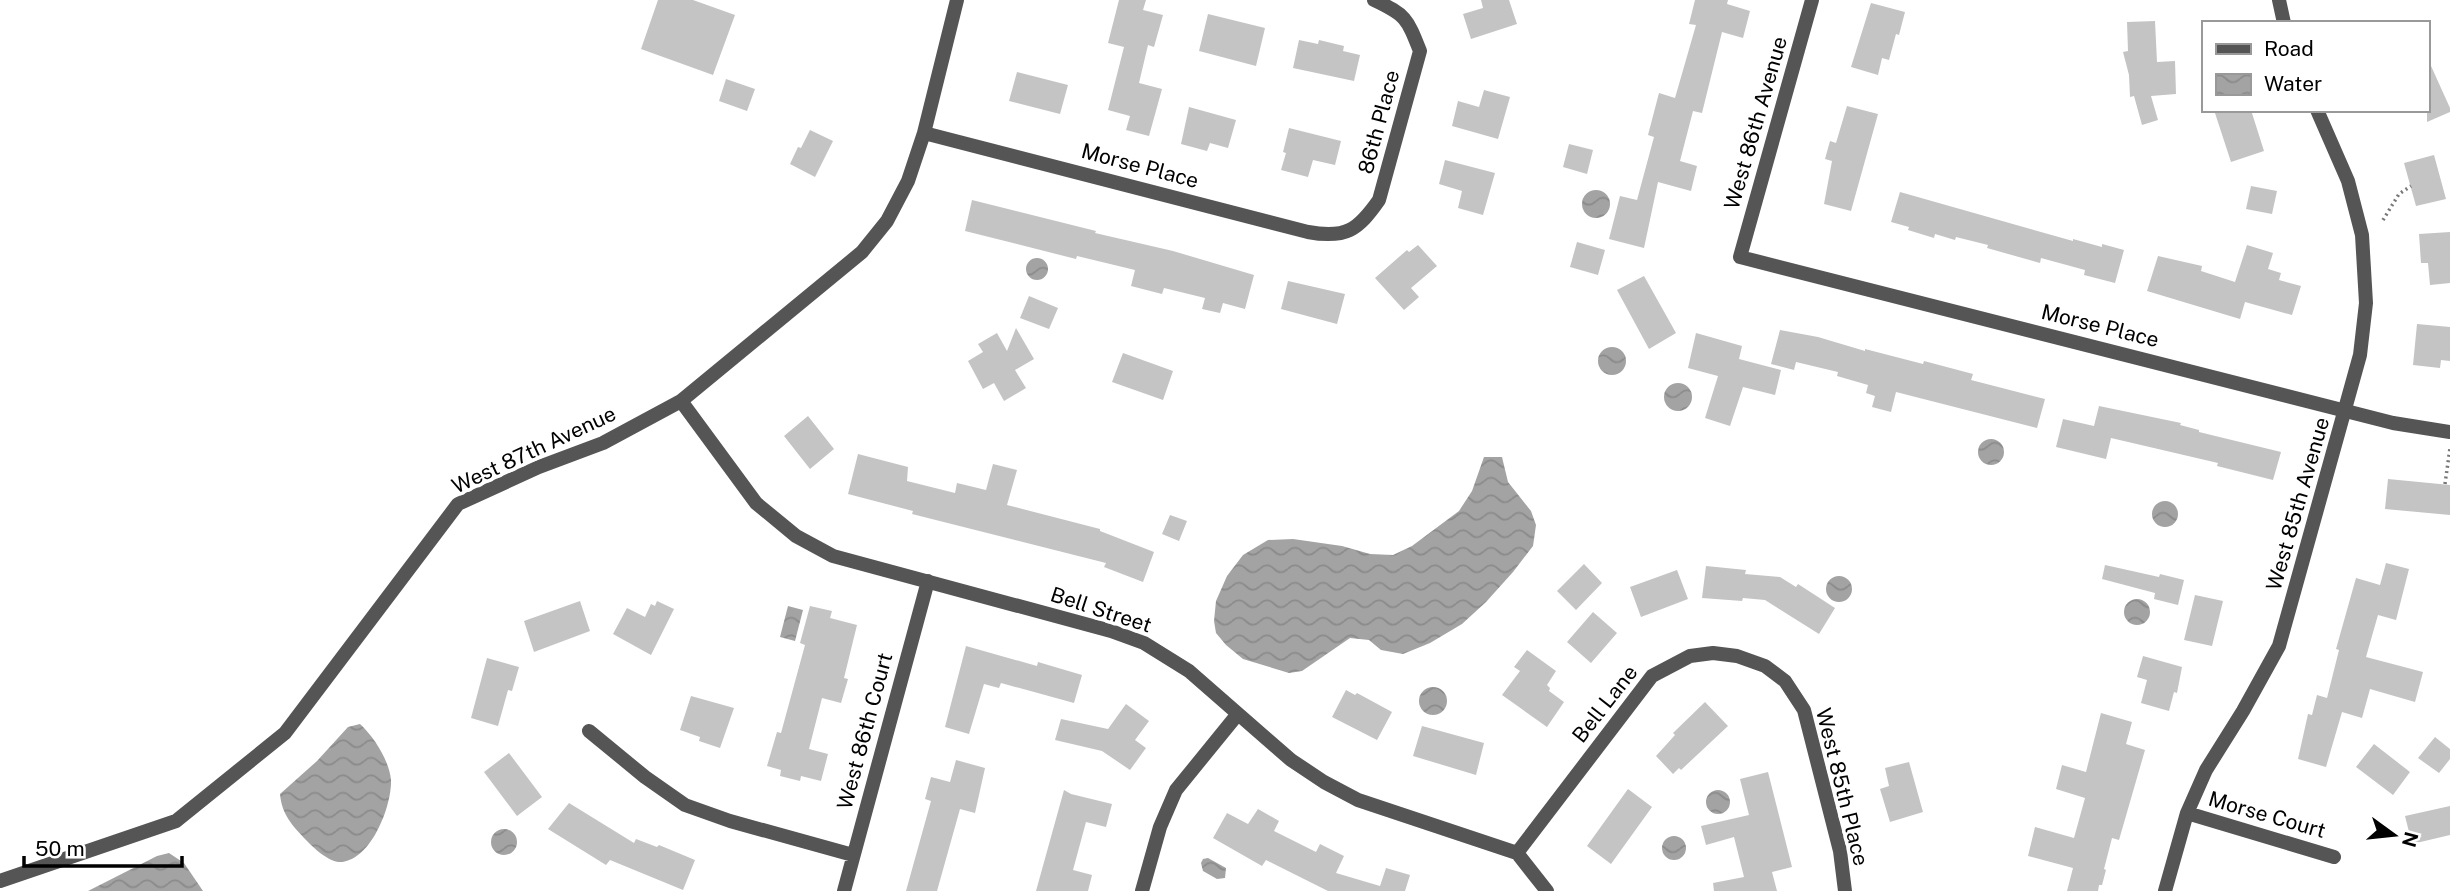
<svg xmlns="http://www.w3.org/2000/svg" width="2450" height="891" viewBox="0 0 2450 891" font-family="'Public Sans',sans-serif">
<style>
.water{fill:url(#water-waves)}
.building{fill:#c4c4c4}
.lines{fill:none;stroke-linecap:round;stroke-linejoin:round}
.path{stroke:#777;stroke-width:3.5;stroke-dasharray:2 3.5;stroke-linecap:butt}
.minor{stroke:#555;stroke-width:14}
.labels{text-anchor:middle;stroke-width:7;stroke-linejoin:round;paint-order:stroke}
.street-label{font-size:21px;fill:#000;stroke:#fff}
</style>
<defs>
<pattern id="water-waves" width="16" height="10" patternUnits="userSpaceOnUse" patternTransform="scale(1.75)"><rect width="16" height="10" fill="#a3a3a3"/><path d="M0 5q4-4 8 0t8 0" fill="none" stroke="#8b8b8b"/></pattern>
</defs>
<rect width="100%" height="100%" fill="#fff"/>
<path class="water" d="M1582 204a14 14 0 1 1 28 0a14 14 0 1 1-28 0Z
M1026 269a11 11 0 1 1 22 0a11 11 0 1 1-22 0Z
M1598 361a14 14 0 1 1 28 0a14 14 0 1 1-28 0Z
M1664 397a14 14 0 1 1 28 0a14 14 0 1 1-28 0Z
M1978 452a13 13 0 1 1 26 0a13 13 0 1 1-26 0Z
M1484,457h18l6,25 23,29 5,14 -3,21 -20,26 -27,30 -24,22 -32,19 -27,11 -22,-4 -12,-10 -19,-2 -48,33 -13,2 -46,-14 -17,-14 -10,-12 -2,-12 2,-20 11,-25 16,-21 25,-15 25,-1 49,7 28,8 23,1 19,-9 47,-35 13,-20z
M2152 514a13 13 0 1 1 26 0a13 13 0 1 1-26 0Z
M1826 589a13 13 0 1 1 26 0a13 13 0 1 1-26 0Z
M2124 612a13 13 0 1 1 26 0a13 13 0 1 1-26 0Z
M788,606l15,4 -8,31 -15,-4z
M1419 701a14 14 0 1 1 28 0a14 14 0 1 1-28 0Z
M360,724c14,13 29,36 31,56 1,25 -19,79 -49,82 -13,1 -28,-14 -36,-22 -14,-15 -24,-25 -26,-46l37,-33 31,-34z
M1706 802a12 12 0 1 1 24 0a12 12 0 1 1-24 0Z
M491 842a13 13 0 1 1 26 0a13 13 0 1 1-26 0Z
M1662 848a12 12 0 1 1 24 0a12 12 0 1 1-24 0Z
M169,853l15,10 19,28h-115l69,-35z
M1208,858l18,10 -1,10 -8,1 -14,-8 -2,-8 2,-4z"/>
<path class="building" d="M658,0h35l42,15 -22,60 -72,-26z
M1119,0h27l-3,10 20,5 -9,32 -6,-2 -9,38 23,6 -13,47 -23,-6 4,-14 -22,-6 16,-63 -16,-4z
M1481,0h28l8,24 -46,15 -8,-25 20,-6z
M1695,0h33l-1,4 23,7 -7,27 -21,-6 -20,81 -9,-2 -13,50 17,5 -6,25 -33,-9 -14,66 -35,-9 11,-43 17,4 17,-63 -6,-2 11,-42 16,5 21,-73 -7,-1z
M1871,3l34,9 -6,23 -3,-1 -7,26 -7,-2 -4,17 -27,-8z
M1208,14l57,14 -9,38 -57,-15z
M2155,21l2,41 18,-1 1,33 -25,2 7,24 -16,5 -8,-29 -4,1 -1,-22 -6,-23 5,-1 -1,-29z
M1299,40l19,4 1,-4 25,6 -1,5 17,4 -6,26 -61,-13z
M2427,57l23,51v4l-23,10z
M1017,72l51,13 -8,29 -51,-13z
M726,79l29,10 -8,22 -28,-10z
M1484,90l26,7 -12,42 -46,-13 6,-25 21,6z
M1847,106l31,8 -27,97 -27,-7 8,-43 -7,-2 5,-18 6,2z
M1189,107l47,13 -8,28 -18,-5 -3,8 -26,-7z
M2214,110h37l13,41 -33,11z
M1289,128l52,13 -6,24 -22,-5 -5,17 -27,-7 5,-17 -3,-1z
M810,130l23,11 -18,36 -25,-13 8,-17 3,1z
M1569,144l24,6 -6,24 -24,-7z
M2434,155l12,44 -30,7 -12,-43z
M1445,160l50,13 -12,42 -25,-7 4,-17 -23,-7z
M2251,186l26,5 -5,23 -26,-5z
M1900,192l173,49v-2l29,8v-3l22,6 -9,33 -31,-8 1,-5 -44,-12 -1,5 -53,-15 1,-3 -32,-8 -1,3 -20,-6 -1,4 -26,-8 1,-3 -18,-5z
M972,200l124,31 -1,2 78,18 81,24 -9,34 -22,-6 -3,10 -18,-4 3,-11 -41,-10 -2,6 -31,-8 4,-16 -58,-14 -1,3 -111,-28z
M2450,232v51l-20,2 -2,-22h-7l-2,-29z
M1577,242l28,8 -7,25 -28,-8z
M1418,245l19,21 -26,22 8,9 -15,13 -29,-32 32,-28 2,2z
M2247,245l26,8 -5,16 13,4 -2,7 22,6 -9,29 -47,-13 -5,17 -93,-28 11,-35 44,10 -1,5 34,11z
M1644,276l32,57 -27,16 -32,-59z
M1288,281l57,13 -8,30 -56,-15z
M1029,296l29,12 -9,21 -29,-11z
M2417,324l33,3v34l-9,-1 -1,8 -27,-3z
M1016,328l18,31 -19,11 11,18 -22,13 -10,-18 -11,6 -15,-28 15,-9 -5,-8 19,-11 10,18z
M1780,330l38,7 47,14v-2l58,15 1,-3 49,13 -2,6 74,19 -8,29 -141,-36 -5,20 -19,-5 3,-11 -9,-3 2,-8 -31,-9 1,-4 -42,-10 -2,8 -23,-6z
M1696,333l46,13 -3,13 42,11 -6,25 -32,-8 -13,39 -25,-8 13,-42 -30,-8z
M1123,353l50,18 -10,29 -51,-18z
M2099,406l82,17 -1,2 19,5v2l82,20 -8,28 -56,-14 1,-3 -107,-25 -5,21 -50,-12 7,-28 31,7z
M808,416l26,33 -24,20 -26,-33z
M858,454l50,13 -1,14 48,12 2,-10 29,7 7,-26 24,6 -10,35 93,24v2l54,21 -11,30 -39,-15 2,-4 -194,-49 1,-3 -65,-17z
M2388,479l62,6v30l-65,-6z
M1170,515l17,6 -8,20 -17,-7z
M2386,563l23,6 -13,51 -18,-5 -12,42 57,15 -8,30 -45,-13 -8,29 -20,-6 -16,55 -28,-8 10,-45 4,1 5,-20 10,3 12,-48 -3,-1 20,-71 24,7z
M1584,564l18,19 -26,27 -19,-19z
M2105,565l54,12 1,-3 24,6 -6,25 -24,-6 1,-6 -53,-14z
M1706,566l40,4 -1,4 35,3 16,10 2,-3 37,24 -16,26 -54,-34 -22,-2 -1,3 -40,-3z
M1677,570l11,29 -47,18 -11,-30z
M2195,595l28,6 -11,45 -28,-6z
M580,601l10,30 -56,21 -10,-31z
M657,601l17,8 -23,46 -38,-21 14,-26 18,9 6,-13 4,2z
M810,606l22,5 -2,7 27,7 -13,53 4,1 -7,24 -19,-5 -13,51 19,5 -7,27 -20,-5 -1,5 -20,-5 1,-6 -14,-4 10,-34 4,1 24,-88 -5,-2z
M1593,612l24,21 -26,30 -24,-21z
M966,646l71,20 1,-4 44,13 -8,28 -73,-20 -2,5 -15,-4 -15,50 -24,-7z
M1527,650l29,21 -9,14 3,3 -1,3 15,11 -17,25 -45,-32 18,-24 -6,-4z
M2143,656l39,11 -5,26 -3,-1 -5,19 -28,-8 6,-23 -10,-3z
M487,658l32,9 -7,24 -4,-1 -10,36 -27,-8z
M1346,690l9,5 2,-2 35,19 -15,28 -45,-23z
M691,696l43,12 -14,40 -21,-7 1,-4 -20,-7z
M1705,702l23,24 -47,44 -2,-2 -6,6 -17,-18 19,-21 -2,-2z
M1126,704l23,17 -14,19 11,8 -16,22 -28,-19 -47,-11 6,-21 47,10z
M2101,713l31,9 -6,22 19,6 -26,90 -7,-2 -8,31 2,1 -4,15h-3l-1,6h-31l6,-23 -45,-12 7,-29 39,11 11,-40 -29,-9 6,-24 24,7z
M1422,726l62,17 -8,32 -63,-19z
M2435,737l15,12v10l-11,14 -21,-15z
M2374,744l36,28 -17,23 -37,-28z
M509,753l33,44 -25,19 -33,-44z
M956,760l29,8 -10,45 -15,-4 -23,82h-31l25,-90 -6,-2 6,-22 19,5z
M1909,762l14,50 -33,10 -10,-33 9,-3 -4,-18z
M1768,772l24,95 -20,5 5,19h-63l-1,-8 31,-6 -10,-40 -28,8 -5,-19 48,-11 -9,-36z
M1628,789l24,18 -41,57 -24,-18z
M1064,790l7,4 41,10 -6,23 -20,-5 -13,48 19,5 -4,16h-52z
M569,803l65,40 2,-4 21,8 2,-2 36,15 -12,30 -73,-30 -4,5 -58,-36z
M2450,806v29l-38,9 -7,-28z
M1258,809l21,12 -5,10 42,21 4,-8 24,12 -8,17 44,13 6,-18 24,7 -5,16h-77l-62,-31 -4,6 -49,-28 14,-25 21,11z"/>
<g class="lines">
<path class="path" d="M2383,220l16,-26 12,-8
M2445,484l5,-36"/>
<path class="minor" d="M1812,0l-72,257 653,166 57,9
M2279,0l5,23
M924,133l384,99c38,7 50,-2 71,-32l41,-149c-13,-33 -14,-36 -46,-51
M681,401l75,102 40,33 37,20 278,75 33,12 45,28 102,89 33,22 34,18 159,53 30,38
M589,731l56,46 40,28 45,16 123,34
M2187,813l147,44
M1517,853l135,-177 38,-20 23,-3 24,3 28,10 20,15 19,29 36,141 5,40
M0,881l176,-60 109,-88 173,-229 81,-37 64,-24 78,-42 181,-149 25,-31 21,-40 16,-48 33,-133
M844,891l84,-310
M1142,891l18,-64 16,-37 61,-75
M2165,891l22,-78 19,-43 37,-59 36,-65 81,-291 6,-52 -4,-68 -14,-54 -31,-71"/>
</g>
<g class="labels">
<g class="street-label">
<text transform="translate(1379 122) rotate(-75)" y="7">86th Place</text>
<text transform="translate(1756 123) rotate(-74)" y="7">West 86th Avenue</text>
<text transform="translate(1140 166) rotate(15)" y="7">Morse Place</text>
<text transform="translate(2100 326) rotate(14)" y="7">Morse Place</text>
<text transform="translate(534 450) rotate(-25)" y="7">West 87th Avenue</text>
<text transform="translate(2298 504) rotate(-74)" y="7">West 85th Avenue</text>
<text transform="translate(1101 610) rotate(18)" y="7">Bell Street</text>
<text transform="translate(1605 704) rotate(-52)" y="7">Bell Lane</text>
<text transform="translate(865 731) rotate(-75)" y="7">West 86th Court</text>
<text transform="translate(1842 787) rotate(76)" y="7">West 85th Place</text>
<text transform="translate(2267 815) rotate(16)" y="7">Morse Court</text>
</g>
</g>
<rect x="2202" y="21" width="228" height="91" fill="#ffffff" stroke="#999999" stroke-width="2"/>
<rect x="2216" y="44" width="35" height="10" fill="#555555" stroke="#999999" stroke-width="2"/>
<text x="2264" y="56" font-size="21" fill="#000000">Road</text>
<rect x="2216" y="74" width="35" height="21" fill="url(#water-waves)" stroke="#999999" stroke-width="2"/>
<text x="2264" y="91" font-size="21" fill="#000000">Water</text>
<g transform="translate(2394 835) rotate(105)" stroke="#ffffff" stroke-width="5" paint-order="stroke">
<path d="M0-5L12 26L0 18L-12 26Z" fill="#000000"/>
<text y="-10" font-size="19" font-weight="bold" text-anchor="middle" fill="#000000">N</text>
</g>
<path d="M24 856v10h158v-10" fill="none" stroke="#000000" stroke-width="3.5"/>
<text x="35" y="856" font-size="21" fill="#000000" stroke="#ffffff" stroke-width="5" paint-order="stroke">50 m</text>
</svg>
